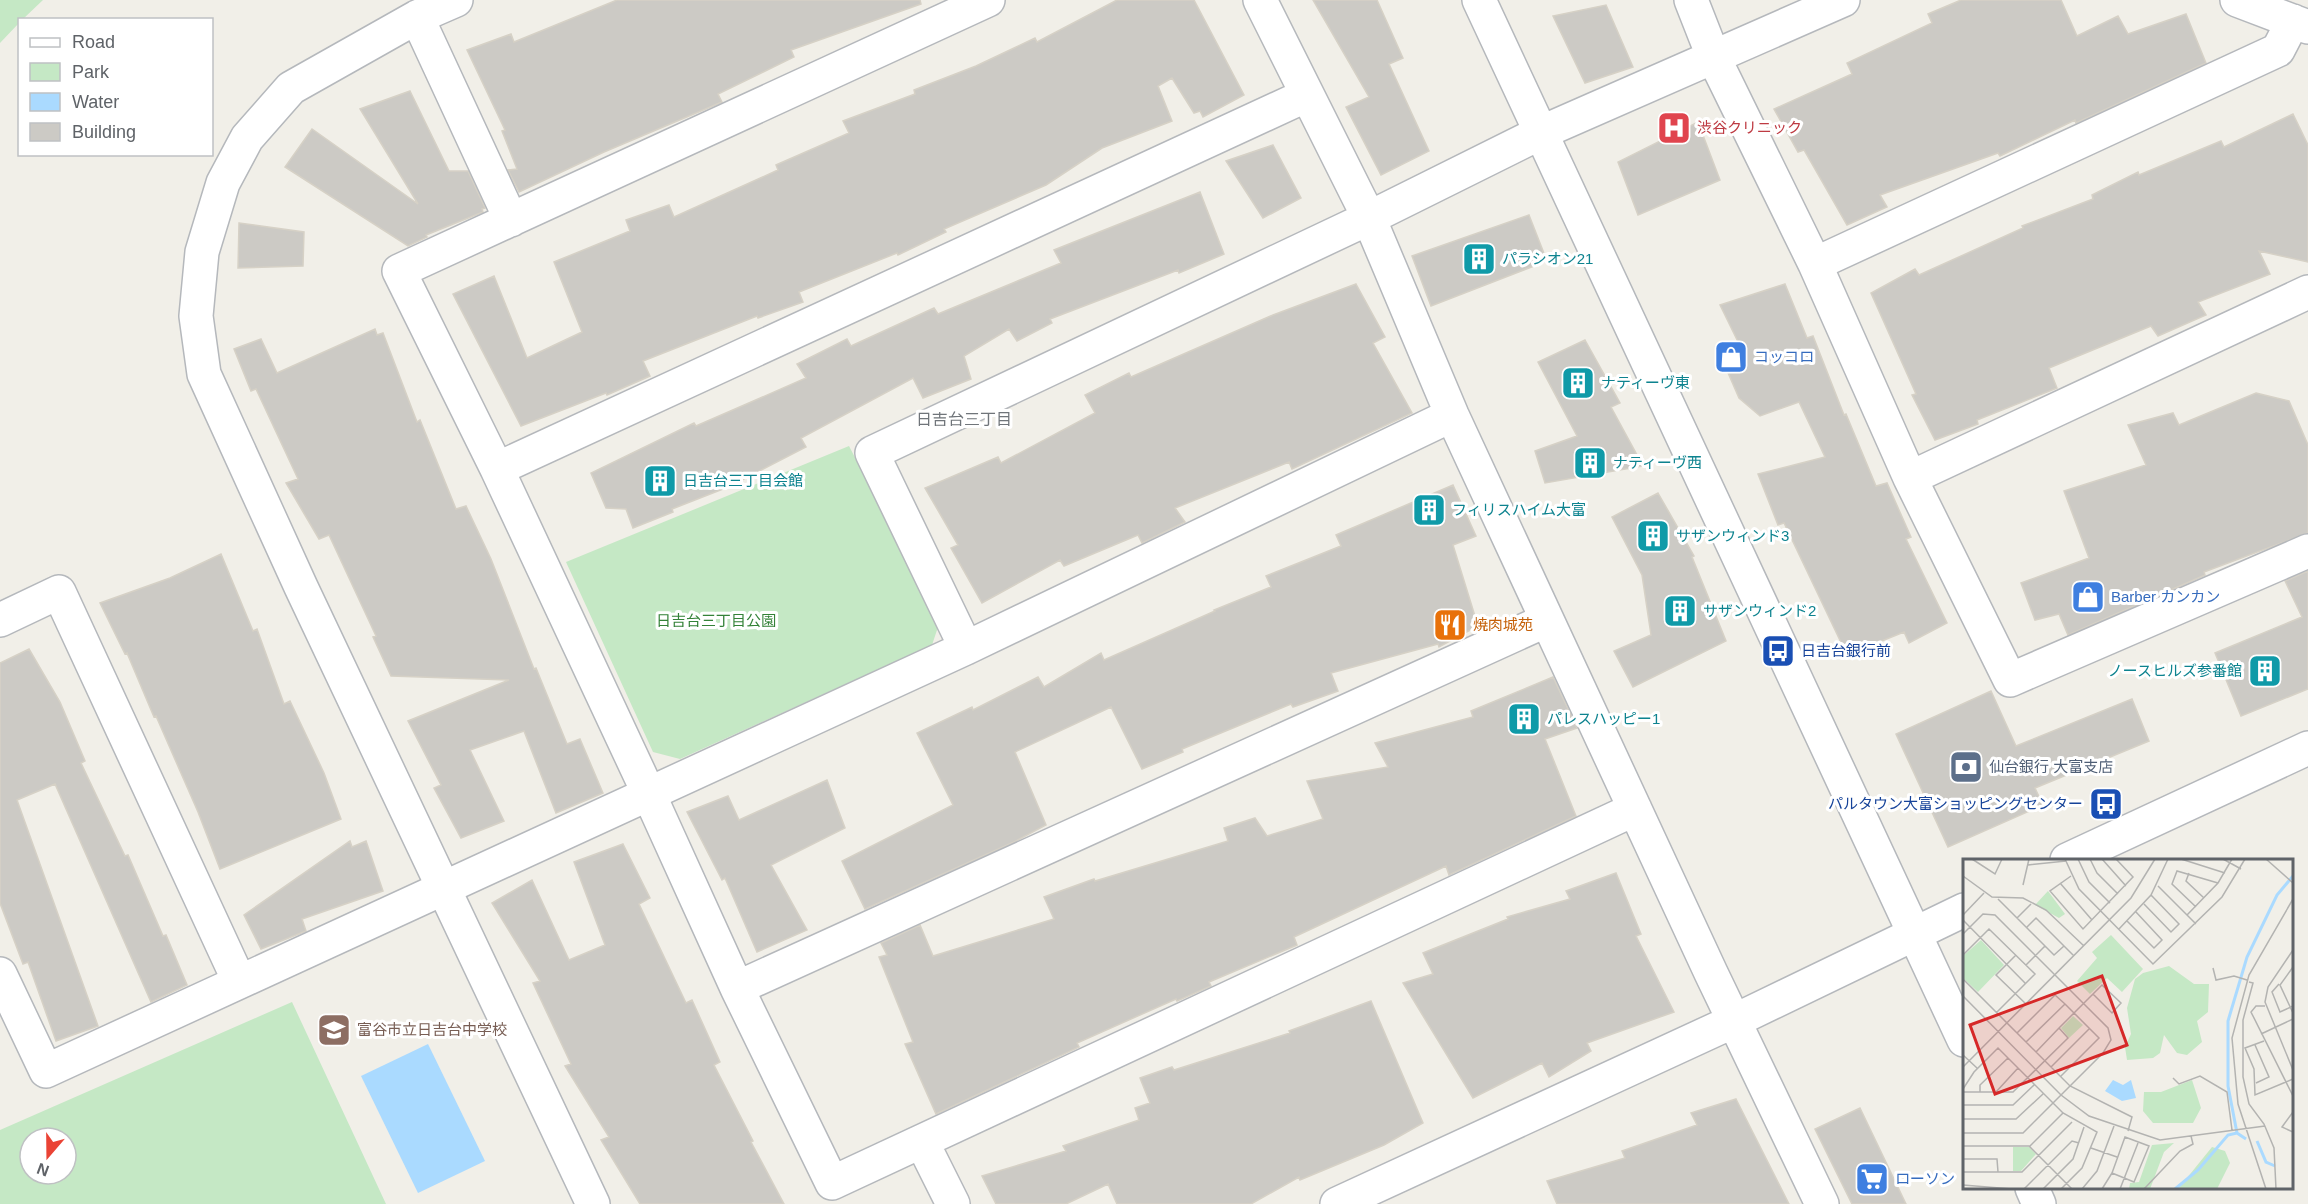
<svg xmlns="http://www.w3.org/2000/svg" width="2308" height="1204" viewBox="0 0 2308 1204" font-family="Arial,'Noto Sans JP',sans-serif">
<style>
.green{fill:#c5e8c5;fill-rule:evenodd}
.water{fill:#aadaff}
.building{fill:#cccac5;stroke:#d6d1c6;stroke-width:1.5}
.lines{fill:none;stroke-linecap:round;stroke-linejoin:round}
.minor-casing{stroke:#b5b8bc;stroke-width:36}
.minor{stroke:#fff;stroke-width:33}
.labels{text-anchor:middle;stroke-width:6;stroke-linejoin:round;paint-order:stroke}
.health-label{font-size:15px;fill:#be3a42;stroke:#fff;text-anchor:start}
.culture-label{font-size:15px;fill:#0d838f;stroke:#fff;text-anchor:start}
.shop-label{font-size:15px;fill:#366cbe;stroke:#fff;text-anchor:start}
.park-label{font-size:15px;fill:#348238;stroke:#fff}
.food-label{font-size:15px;fill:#c56008;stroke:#fff;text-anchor:start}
.transit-label{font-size:15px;fill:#164399;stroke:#fff;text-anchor:start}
.service-label{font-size:15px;fill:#4e5e75;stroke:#fff;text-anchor:start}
.education-label{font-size:15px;fill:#785e54;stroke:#fff;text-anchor:start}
.neighbourhood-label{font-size:16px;fill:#70757a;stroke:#fff}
.inset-river{fill:none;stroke:#aadaff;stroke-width:3}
.inset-road{fill:none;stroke:#b3b3b1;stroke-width:1.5}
.view{fill:#d62828;fill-opacity:0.15;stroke:#d62828;stroke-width:3}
.inset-edge{fill:none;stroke:#5f6368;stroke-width:3}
</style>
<rect width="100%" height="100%" fill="#f1efe8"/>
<path class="green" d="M0,0h43l-20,19 -3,1 -1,3 -19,20z
M849,446l91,175 -8,24 -252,114 -27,-7 -87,-190z
M292,1002l94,202h-386v-74zM30,1138h36v36h-36z"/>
<path class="water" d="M428,1044l57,117 -67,32 -57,-117z"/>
<path class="building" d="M617,0h303l1,4 -130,46 3,7 -76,37 4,8 -118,50 -85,40 -11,-22 9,-1 -15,-38 3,-1 -38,-80 44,-16 3,8z
M1117,0h77l50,95 -41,22 -3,-6 -6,2 -22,-35 -14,8 14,35 -70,27 -56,37 -102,44 2,3 -48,23 -1,-2 -98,39 4,10 -45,16 -1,-2 -114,45 7,15 -43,19 -1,-2 -85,33 -68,-132 41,-18 33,82 55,-26 -28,-70 76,-31 -4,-11 43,-15 5,12 104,-47 -2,-5 73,-32 -6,-12 72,-27 -1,-4 62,-24 59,-28 2,4z
M1313,0h64l26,58 -14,6 40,87 -48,24 -35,-68 23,-10z
M1961,0h100l16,36 41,-20 10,18 58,-20 20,49 -130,60 -1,-3 -75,36 -2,-3 -118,42 7,12 -40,18 -43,-75 -6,2 -24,-43 78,-35 -5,-11 85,-40 -4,-9z
M1606,5l27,62 -48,16 -32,-67z
M410,91l39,80h19l17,37 -3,1 1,3 -57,23 1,2 -19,9 -123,-79 27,-38 106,75 -58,-95z
M2293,114l15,31v117l-49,-11 11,23 -72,28 8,13 -48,21 -7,-10 -102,42 8,20 -80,32 1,4 -43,16 -23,-45 4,-1 -45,-101 44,-24 4,6 104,-47 -1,-2 71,-27 -1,-4 46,-23 1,3 82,-34 3,6z
M1698,122l22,58 -82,35 -20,-53z
M1273,145l28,53 -38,20 -37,-57z
M1200,192l24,62 -45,19 -1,-3 -128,49 2,4 -35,18 -8,-12 -45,27 7,23 -48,19 -10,-20 -112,60 5,9 -78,40 -56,22 1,3 -40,16 -7,-19 -20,-1 -15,-35 103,-50 2,3 110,-48 -9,-14 50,-25 4,7 83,-38 4,6 123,-51 -7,-13z
M1529,215l18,46 -116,45 -19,-50z
M239,223l65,9 -1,34 -65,2z
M1356,284l29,53 -12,6 39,70 -120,56 -3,-7 -114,46 10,14 -43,21 -4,-8 -74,31 -4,-6 -78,43 -31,-55 7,-3 -33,-57 73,-31 3,6 94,-50 -10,-18 44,-22 2,4 142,-62z
M1785,284l22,54 6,-2 31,79 2,-1 30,72 11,-3 24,54 -5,2 41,84 -38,20 -5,-11 -57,23 -63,-132 -6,2 -20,-51 67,-17 -26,-55 -39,14 -21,-18 -17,-39 21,-7 -23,-47z
M375,329l2,6 6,-2 34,89 3,-2 36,89 10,-3 25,53 43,110 2,-1 31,76 13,-5 23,54 -47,20 -32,-82 -54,19 34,71 -43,17 -27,-50 7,-3 -33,-64 101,-41 -118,-4 -18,-39 3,-1 -47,-101 -10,4 -33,-56 12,-4 -42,-90 -5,2 -17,-42 27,-10 16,34z
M1585,340l35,63 -9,4 32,59 -98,17 -10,-32 42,-15 -39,-74z
M2256,393l33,8 19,44v88l-104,39 1,3 -137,60 -9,-21 -24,6 -14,-37 68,-25 -25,-67 82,-26 -18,-40 45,-12 6,12z
M1453,485l23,51 -23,9 25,81 -39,21 -1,-3 -107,29 7,18 -45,16 -2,-3 -109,45 1,3 -41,17 -31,-62 -96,45 31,73 -32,17 -149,67 -23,-48 111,-56 -36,-72 55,-26 1,3 65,-33 6,10 57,-34 3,7 111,-49 -1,-1 57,-23 -5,-11 75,-30 -5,-11z
M1658,493l36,63 -2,1 34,84 -93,46 -19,-36 37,-16 -9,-60 -30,-58z
M221,554l32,77 4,-2 27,75 6,-3 34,72 17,46 -121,50 -22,-57 -42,-96 -2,1 -27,-64 -2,1 -25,-51 70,-25z
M2308,571v118l-67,27 -26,-63 87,-36 -17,-36z
M29,649l31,53 25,59 -4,2 44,93 3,-1 35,81 3,-1 21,50 -36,17 -96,-218 -38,16 81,226 -42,15 -28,-79 -5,2 -23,-61v-240z
M1553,677l24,51 -32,11 31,77 -127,59 -3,-9 -152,71 3,8 -88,37 2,4 -34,15 -1,-2 -99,44 2,4 -143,67 -31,-70 8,-2 -34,-85 8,-2 -6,-12 39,-18 13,31 121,-37 -10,-22 50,-18 1,2 133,-40 -4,-13 31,-10 12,18 56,-17 -16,-38 81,-14 -13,-24 98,-26 -2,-6z
M1991,691l25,55 116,-47 17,42 -114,47 8,17 -95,42 -52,-113z
M827,780l18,48 -74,37 36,65 -50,22 -32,-74 -3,2 -35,-68 41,-16 11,24z
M350,841l2,6 14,-6 17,50 -81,28 4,12 -45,18 -17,-34z
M623,844l27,54 -11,6 47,99 6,-3 28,62 -6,3 39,76 -2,1 33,62h-144l-39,-64 8,-3 -44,-71 6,-2 -38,-81 7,-2 -48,-78 40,-23 37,80 36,-15 -31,-83z
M1616,873l25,61 -5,2 38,76 -87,31 4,8 -42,26 -7,-14 -69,35 -70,-115 30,-9 -10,-21 85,-34 -1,-2 63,-18 -4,-8z
M1371,1001l52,122 -39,22 -84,35 -1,-3 -48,27h-134l-9,-20 -42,20h-70l-14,-28 84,-25 -3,-5 76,-26 -4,-12 15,-5 -10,-25 32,-11 2,3 116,-37 -1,-2z
M1736,1099l53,105h-232l-10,-23 78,-23 -3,-7 75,-26 -6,-12z
M1860,1108l46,96h-54l-37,-75z"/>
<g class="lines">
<defs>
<path id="minor" d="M456,0l-39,17 -126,71 -44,50 -24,45 -21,69 -6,64 8,58 97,213 292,617
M988,0l-589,271 98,198 151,323 89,196 95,195 803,-374
M1260,0l109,218 83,197 259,558 111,231
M1479,0l485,1040
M1691,0l22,56 102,208 95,214 100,202 298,-129
M2237,0l71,27
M417,17l94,203
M1815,264l463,-214 15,-29
M497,469l810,-374
M1910,478l398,-186
M0,620l59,-28 180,389
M966,648l-94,-195 497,-235 171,-85 303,-133
M2067,860l241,-112
M0,974l46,97 920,-423 486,-233
M737,988l810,-368
M922,1142l31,62
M2032,1188l7,16
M1337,1204l397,-183 230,-111"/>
</defs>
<use href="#minor" class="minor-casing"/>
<use href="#minor" class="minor"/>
</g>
<defs>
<symbol id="hospital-square" viewBox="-11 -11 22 22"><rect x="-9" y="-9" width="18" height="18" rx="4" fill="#e0444e" stroke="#fff"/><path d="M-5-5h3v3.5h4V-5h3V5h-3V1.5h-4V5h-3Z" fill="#fff"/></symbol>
<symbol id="building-square" viewBox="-11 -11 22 22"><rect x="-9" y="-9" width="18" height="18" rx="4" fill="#0f9aa8" stroke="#fff"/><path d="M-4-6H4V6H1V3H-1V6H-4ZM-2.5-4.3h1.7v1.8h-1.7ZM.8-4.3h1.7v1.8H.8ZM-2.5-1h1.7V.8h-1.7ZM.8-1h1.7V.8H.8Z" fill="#fff"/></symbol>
<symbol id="shop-square" viewBox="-11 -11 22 22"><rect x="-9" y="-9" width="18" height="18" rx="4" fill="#3f7fe0" stroke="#fff"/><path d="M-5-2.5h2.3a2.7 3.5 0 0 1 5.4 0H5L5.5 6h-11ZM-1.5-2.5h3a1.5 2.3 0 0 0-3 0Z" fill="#fff"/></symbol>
<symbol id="restaurant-square" viewBox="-11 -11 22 22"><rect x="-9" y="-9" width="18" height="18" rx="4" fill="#e8710a" stroke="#fff"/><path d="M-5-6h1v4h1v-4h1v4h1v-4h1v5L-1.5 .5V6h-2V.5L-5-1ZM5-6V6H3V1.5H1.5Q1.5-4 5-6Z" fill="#fff"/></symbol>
<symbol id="bus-square" viewBox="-11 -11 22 22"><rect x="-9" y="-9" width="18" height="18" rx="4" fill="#1a4fb4" stroke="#fff"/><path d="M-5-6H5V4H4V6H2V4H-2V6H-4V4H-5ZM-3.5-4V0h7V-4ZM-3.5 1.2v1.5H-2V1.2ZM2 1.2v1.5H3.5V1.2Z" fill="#fff"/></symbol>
<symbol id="bank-square" viewBox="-11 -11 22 22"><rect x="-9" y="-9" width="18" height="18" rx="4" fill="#5c6f8a" stroke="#fff"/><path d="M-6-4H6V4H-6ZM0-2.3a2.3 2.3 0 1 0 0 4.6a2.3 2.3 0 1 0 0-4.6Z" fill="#fff"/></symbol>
<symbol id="school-square" viewBox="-11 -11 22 22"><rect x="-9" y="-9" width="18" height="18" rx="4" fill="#8d6e63" stroke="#fff"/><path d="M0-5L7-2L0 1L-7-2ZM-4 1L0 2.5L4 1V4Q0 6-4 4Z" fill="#fff"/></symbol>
<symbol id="supermarket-square" viewBox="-11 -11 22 22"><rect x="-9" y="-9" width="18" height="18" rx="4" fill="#3f7fe0" stroke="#fff"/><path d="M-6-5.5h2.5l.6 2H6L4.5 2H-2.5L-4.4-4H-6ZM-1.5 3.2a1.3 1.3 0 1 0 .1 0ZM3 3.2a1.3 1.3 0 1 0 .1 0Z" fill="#fff"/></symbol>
</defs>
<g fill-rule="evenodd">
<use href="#hospital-square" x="1655" y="109" width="38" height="38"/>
<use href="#building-square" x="1460" y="240" width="38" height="38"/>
<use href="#shop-square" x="1712" y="338" width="38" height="38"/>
<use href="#building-square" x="1559" y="364" width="38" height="38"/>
<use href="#building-square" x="1571" y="444" width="38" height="38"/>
<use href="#building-square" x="641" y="462" width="38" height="38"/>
<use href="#building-square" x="1410" y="491" width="38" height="38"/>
<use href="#building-square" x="1634" y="517" width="38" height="38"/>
<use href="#shop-square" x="2069" y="578" width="38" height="38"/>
<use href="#building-square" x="1661" y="592" width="38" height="38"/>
<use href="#restaurant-square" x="1431" y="606" width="38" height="38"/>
<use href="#bus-square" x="1759" y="632" width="38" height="38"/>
<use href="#building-square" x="2246" y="652" width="38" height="38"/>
<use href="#building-square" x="1505" y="700" width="38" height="38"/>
<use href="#bank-square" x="1947" y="748" width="38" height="38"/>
<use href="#bus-square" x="2087" y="785" width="38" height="38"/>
<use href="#school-square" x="315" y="1011" width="38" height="38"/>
<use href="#supermarket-square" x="1853" y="1160" width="38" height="38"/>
</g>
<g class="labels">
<g class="health-label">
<text x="1697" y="133">渋谷クリニック</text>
</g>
<g class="culture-label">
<text x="1502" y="264">パラシオン21</text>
<text x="1601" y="388">ナティーヴ東</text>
<text x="1613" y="468">ナティーヴ西</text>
<text x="683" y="486">日吉台三丁目会館</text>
<text x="1452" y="515">フィリスハイム大富</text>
<text x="1676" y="541">サザンウィンド3</text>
<text x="1703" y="616">サザンウィンド2</text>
<text x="2242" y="676" text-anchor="end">ノースヒルズ参番館</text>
<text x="1547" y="724">パレスハッピー1</text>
</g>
<g class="shop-label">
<text x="1754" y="362">コッコロ</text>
<text x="2111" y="602">Barber カンカン</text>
<text x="1895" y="1184">ローソン</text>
</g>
<g class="park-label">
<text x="716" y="626">日吉台三丁目公園</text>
</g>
<g class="food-label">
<text x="1473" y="630">焼肉城苑</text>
</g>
<g class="transit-label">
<text x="1801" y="656">日吉台銀行前</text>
<text x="2083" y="809" text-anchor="end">パルタウン大富ショッピングセンター</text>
</g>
<g class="service-label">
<text x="1989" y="772">仙台銀行 大富支店</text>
</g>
<g class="education-label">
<text x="357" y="1035">富谷市立日吉台中学校</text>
</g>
<g class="neighbourhood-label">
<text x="964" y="425">日吉台三丁目</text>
</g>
</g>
<g transform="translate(1963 859)">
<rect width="330" height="330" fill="#f1efe8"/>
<path d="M85,32l17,23 -6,4 -24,-13zM148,76l32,34 -21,23 -15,-14 -17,16 -13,-13 20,-23 -5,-6zM18,81l23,25 -26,27 -15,-14v-22zM206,107l25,18h15l-1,28 -11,9 5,21 -15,13 -10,-2 -13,-18 -4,18 -7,5 -26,2 -2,-13 6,-13 -4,-26 8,-29 8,-6zM110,157l10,9 -14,13 -8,-10zM229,221l9,28 -8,15h-40l-10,-12 1,-19h17zM211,284l-10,9 -14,37h-21l1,-6 9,-1 13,-37zM50,288h16l7,7 -15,17h-8zM249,288l13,4 5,12 -13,26h-39z" fill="#c5e8c5"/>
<path d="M150,221l10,5 8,-5 5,18 -14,3 -17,-10z" fill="#aadaff"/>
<path class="inset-river" d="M283,280l-9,-6 -9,-47v-65l19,-64 30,-62 16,-19M294,282l9,21 9,4M212,330l23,-19 30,-35 9,-2"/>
<path class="inset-road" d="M9,0l23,15 7,-15M102,0l14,30 74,75 69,-67 23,-38M115,0l11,23 21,21M127,0l7,14 21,21M139,0l24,27M218,0l44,14M260,0l18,10M303,0l27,24M65,6l38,-4M226,14l-3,8 18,17M0,17l29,21 31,1 23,12 38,36M108,17l-21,15 33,38 50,-52 -17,-18M97,24l32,37M60,26l6,-26M195,27l38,38M35,40l56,56 10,-9M181,45l27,28 8,-8 -28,-29M233,48l-24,-23 5,-13 41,12M0,56l21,-22M224,56l31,-32 14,-24M54,59l14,-14M0,61l62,63M164,62l27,27 8,-8 -26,-28M64,68l9,-9 38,38M156,70l32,-34 17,-36M0,75l20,-20 12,1 113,113 3,12 -8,13 -80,80h-60M330,91l-25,37 -3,15 28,68M0,96l26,-26 46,45 -39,39M53,96l-20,20 30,29M63,106l19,-19M330,108l-13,18 13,28M250,109l3,12 18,-4 13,4M0,120l107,107 62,31 -4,14M286,123l4,1 -10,37v57l6,27 15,20 10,24 2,41M316,125l-7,8 8,20 13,-6M0,137l98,99 28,21 71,24 105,-14M302,147h-9l-5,6 42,84M54,174l38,-38 10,9 34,34 -38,38M298,175l32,-15M301,182l-19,7 9,21 1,26 38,-16M63,183l39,-38M292,186l14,32 -13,6M73,193l23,-24 43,-43 19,18 -9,10 -19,-19M0,196l14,13M0,208l168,-169 24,-39M88,208l38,-38M210,219l6,6 21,-8 27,16 5,38M0,230l11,-17 24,-24 65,65 34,19 -15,36 -21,21M0,233h50l55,-54 -9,-10M17,233v-7l28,-27M33,233l22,-24M0,246h50l21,-20M330,253l-11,15 11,5M0,260h53l27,-25M162,278l24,9 -15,36 -22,-9zM0,287h66l43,43M67,287l33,-33M128,289l26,9M0,300h34l1,13M0,313h59l50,-50M0,326l49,4M61,330l48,-48 7,2M80,330l30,-30 11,-32M119,330l15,-18 17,-45M139,330l10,-16M157,330l18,-46M181,330l36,-38 13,-7 -2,-8M303,330l-28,-85 -6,-66 17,-63 44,-76"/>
<path class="view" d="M139,117l25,69 -132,49 -25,-69z"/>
<rect width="330" height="330" class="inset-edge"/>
</g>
<rect x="18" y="18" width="195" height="138" fill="#ffffff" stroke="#bfc1c3" stroke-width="1.5"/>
<rect x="30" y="38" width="30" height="9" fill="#ffffff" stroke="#bfc1c3" stroke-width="1.5"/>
<text x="72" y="48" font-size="18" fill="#5f6368">Road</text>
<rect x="30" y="63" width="30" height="18" fill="#c5e8c5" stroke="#bfc1c3" stroke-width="1.5"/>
<text x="72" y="78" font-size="18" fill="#5f6368">Park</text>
<rect x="30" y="93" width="30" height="18" fill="#aadaff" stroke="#bfc1c3" stroke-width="1.5"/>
<text x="72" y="108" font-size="18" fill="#5f6368">Water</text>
<rect x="30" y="123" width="30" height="18" fill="#cccac5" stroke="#bfc1c3" stroke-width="1.5"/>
<text x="72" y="138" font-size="18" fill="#5f6368">Building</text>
<g transform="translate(48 1156) rotate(200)"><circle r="28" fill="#ffffff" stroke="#bfc1c3" stroke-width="1.5"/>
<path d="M0-4.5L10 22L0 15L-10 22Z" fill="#ea4335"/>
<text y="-9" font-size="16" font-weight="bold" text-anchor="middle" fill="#5f6368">N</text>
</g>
</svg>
